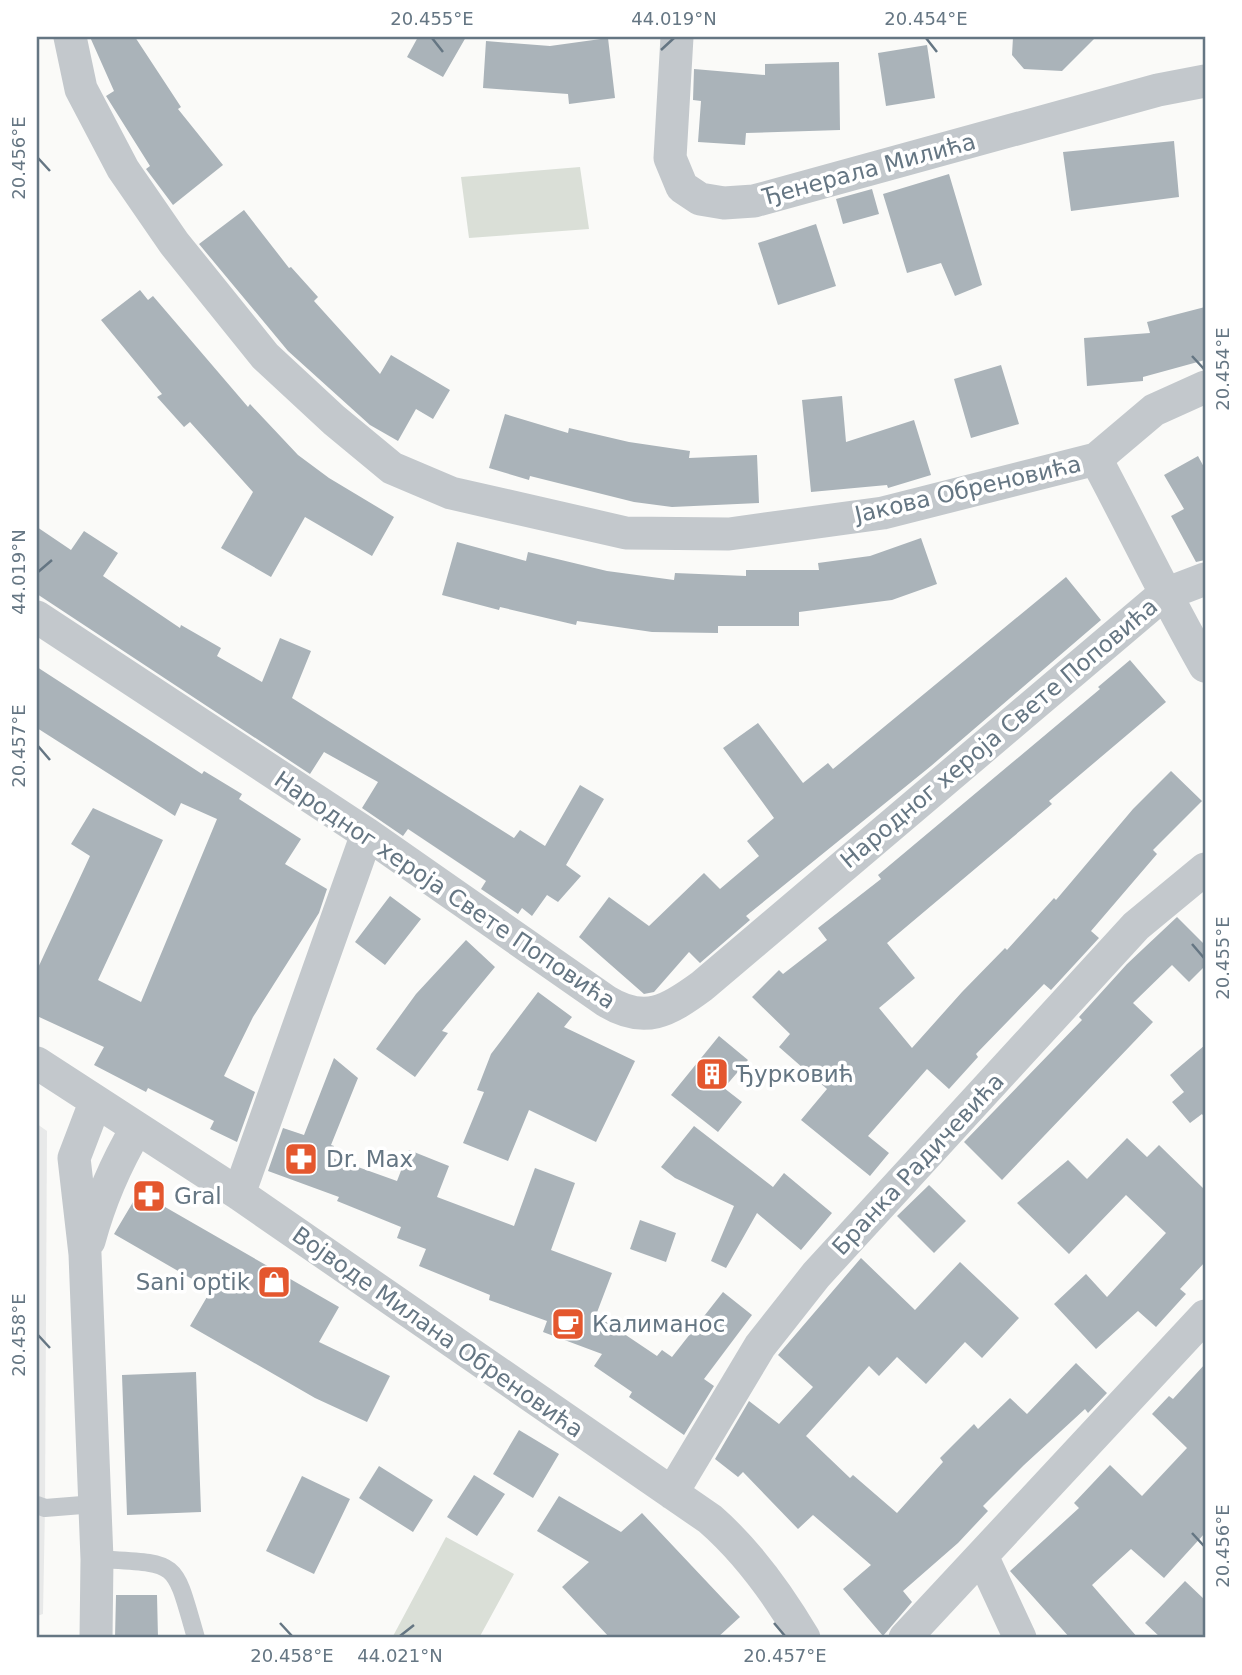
<svg xmlns="http://www.w3.org/2000/svg" width="1242" height="1675" viewBox="0 0 1242 1675" font-family="'DejaVu Sans',sans-serif">
<style>
.built{fill:#e8e9e9}
.green{fill:#dadfd7}
.building{fill:#aab3b9}
.lines{fill:none;stroke-linecap:round;stroke-linejoin:round}
.service{stroke:#c3c8cc;stroke-width:18}
.minor{stroke:#c3c8cc;stroke-width:33}
.ticks{fill:none;stroke:#657683;stroke-width:2.5}
.labels{text-anchor:middle;stroke-width:7;stroke-linejoin:round;paint-order:stroke}
.street-label{font-size:23px;fill:#657683;stroke:#fff}
.poi-label{font-size:23px;fill:#657683;stroke:#fff;text-anchor:start}
.neatline{fill:none;stroke:#657683;stroke-width:2.5}
.ticks-label{font-size:18px;text-anchor:middle;fill:#657683}
</style>
<rect width="100%" height="100%" fill="#fafaf8"/>
<path class="built" d="M37,1124l10,7 -2,377 -2,106 -6,2z"/>
<path class="green" d="M580,167l9,62 -120,9 -8,-61z
M446,1537l68,37 -35,64h-87z"/>
<path class="building" d="M90,37h45l46,70 -3,2 45,56 -50,40 -27,-36 4,-3 -44,-70 8,-5z
M418,37h48l-23,40 -36,-20z
M1013,37h83l-34,34 -38,-2 -12,-14z
M608,38l7,60 -46,6 -1,-10 -85,-6 3,-47 64,5z
M927,45l8,53 -49,8 -8,-53z
M839,62l1,68 -94,3 -1,12 -47,-3 3,-41 -8,-1 1,-31 71,6v-11z
M1174,141l5,56 -108,14 -8,-59z
M949,174l33,111 -27,11 -14,-33 -34,10 -24,-79z
M872,189l7,25 -36,10 -7,-25z
M244,210l45,58 2,-1 27,30 -4,4 66,73 11,-19 59,35 -17,29 -17,-10 -18,32 -28,-16 -82,-74 -89,-107z
M816,224l20,62 -58,19 -20,-62z
M140,290l8,10 5,-4 95,111 2,-3 48,51 31,23 65,39 -22,39 -67,-39 -34,60 -50,-29 32,-56 -63,-70 -6,5 -27,-30 5,-3 -61,-74z
M1205,307v53l-62,17v4l-56,5 -3,-48 66,-5 -3,-11z
M1001,365l18,59 -48,14 -17,-59z
M842,396l4,46 68,-22 17,55 -43,13 -1,-3 -76,7 -9,-92z
M505,414l63,19 1,-5 60,14 61,9 -1,7 68,-3 2,48 -87,4 -38,-5 -104,-26 -1,4 -40,-12z
M1198,456l7,13v91l-9,2 -25,-46 13,-7 -20,-34z
M37,527l34,23 13,-19 34,22 -15,23 77,52 1,-3 40,23 -4,8 45,26 18,-44 31,13 -19,47 222,140 6,-8 25,16 35,-61 24,14 -38,66 15,11 -23,26 -11,-7 -15,21 -10,-8 -4,6 -37,-25 5,-8 -78,-52 -5,7 -41,-28 16,-26 -54,-30 -14,22 -273,-180z
M921,538l16,46 -45,16 -93,12v14h-81v7l-66,-1 -75,-11 -1,4 -76,-18 -1,3 -57,-15 15,-53 69,19 2,-9 79,19 67,9 1,-7 71,3v-6h73l-1,-7 52,-7z
M1066,577l35,43 -170,146 -185,150 4,4 -50,43 -11,-11 -35,40 -10,2 -65,-57 30,-40 40,29 55,-53 16,16 39,-33 -12,-15 27,-23 -51,-70 35,-25 45,60 25,-20 5,6z
M1130,660l36,42 -117,99 3,3 -165,139 28,35 -36,30 33,40 50,-56 43,-44 2,2 47,-52 2,2 77,-91 38,-38 31,30 -49,49 4,4 -66,77 8,7 -48,52 -7,-6 -68,70 2,3 -29,32 -22,-20 -59,67 21,17 -19,23 -69,-56 26,-31 -48,-42 11,-13 -38,-37 27,-27 4,4 44,-34 -9,-12 63,-49 -3,-4 222,-186 -2,-2z
M37,667l165,107 2,-3 38,23 -3,5 62,40 -16,25 42,25 -8,24 -66,104 -29,59 31,16 -18,50 -27,-13 4,-8 -66,-33 -2,4 -52,-27 10,-18 -67,-31v-46l53,-114 -19,-12 22,-36 70,32 -65,140 43,22 76,-183 -36,-16 -6,13 -138,-88z
M390,896l31,23 -36,46 -30,-23z
M1177,917l28,28v21l-16,16 -17,-17 -39,38 20,19 -151,158 -38,-38 118,-122 -3,-3 48,-53z
M466,940l29,27 -53,64 6,2 -33,44 -39,-28 40,-55z
M538,992l34,25 -8,10 71,34 -39,81 -67,-32 -21,51 -45,-18 21,-51 -7,-2 14,-36z
M719,1036l29,24 -24,28 18,14 -24,30 -47,-37z
M1205,1045v73l-3,-4 -12,9 -18,-21 12,-10 -14,-17z
M334,1058l24,20 -27,67 3,1 -4,11 67,24 12,-31 40,16 -12,31 77,29 21,-58 40,15 -24,67 61,23 -16,42 61,41 5,-6 10,7 51,-65 29,23 -48,64 10,7 -30,49 -55,-38 3,-5 -38,-26 8,-12 -59,-22 4,-11 -58,-21 1,-5 -71,-29 7,-17 -29,-11 4,-11 -64,-26 2,-4 -71,-26 15,-43 21,7z
M694,1126l79,61 11,-14 48,40 -31,37 -44,-37 -31,55 -15,-7 23,-55 -59,-28 -14,-11z
M1127,1138l20,19 12,-12 46,45v72l-25,27 6,5 -30,33 -18,-16 -42,38 -42,-45 32,-30 21,23 59,-64 -40,-38 -57,59 -52,-51 51,-43 19,19z
M929,1185l37,36 -32,32 -37,-37z
M139,1192l200,115 -20,35 71,34 -23,46 -52,-24 -125,-72 21,-36 -97,-56z
M640,1220l36,13 -10,29 -36,-13z
M861,1258l54,52 45,-48 59,56 -37,40 -17,-16 -39,42 -29,-27 -18,19 -10,-10 -63,70 44,42 3,-3 44,38 46,-51 -3,-4 34,-34 4,5 32,-31 17,16 49,-51 31,30 -19,20 -3,-4 -61,56 -41,41 5,5 -30,32 -55,48 9,11 -29,34 -40,-47 28,-24 -58,-50 -15,14 -55,-57 -5,5 -23,-18 34,-58 30,23 34,-37 -35,-32z
M1205,1364v169l-41,45 -33,-29 -39,36 46,53h-68l-60,-67 69,-63 -5,-5 36,-38 32,31 45,-48 -35,-34 17,-18 4,3z
M196,1372l5,140 -74,3 -5,-140z
M519,1430l40,24 -26,44 -40,-24z
M379,1466l54,34 -20,32 -54,-34z
M474,1475l31,19 -28,42 -30,-19z
M302,1476l48,23 -36,75 -48,-23z
M559,1496l62,36 21,-19 98,104 -23,21h-107l-48,-51 27,-25 -52,-31z
M1185,1581l20,19v38h-44l-16,-15z
M116,1595h41l1,43h-43z"/>
<g class="lines">
<path class="service" d="M37,1505l8,3 50,-4
M97,1559c83,5 76,-1 99,79"/>
<path class="minor" d="M70,37l11,52 42,80 51,74 91,113 69,64 58,48 59,25 175,40 103,1 154,-21 213,-54
M677,37l-7,121 12,29 18,12 24,4 30,-2 404,-111 47,-9
M1205,387l-51,23 -58,49c37,69 70,139 109,207
M37,617l330,217 239,167c39,24 62,10 96,-15l461,-391 42,-16
M37,1063l202,131 471,325c39,34 68,75 94,119
M95,1103l-21,55 11,96 12,305 -1,79
M239,1194l128,-360
M89,1241c11,-41 26,-76 48,-113
M672,1493l88,-147 56,-71 320,-349 69,-57
M982,1556l38,82
M905,1638l300,-322"/>
</g>
<path class="ticks" d="M432,38l11,14M926,38l11,14M661,50l13,-12M38,158l12,13M1192,356l12,13M38,572l14,-12M38,746l12,14M1192,944l12,14M38,1335l12,13M1192,1533l12,13M280,1623l12,13M774,1623l11,13M400,1636l14,-11"/>
<defs>
<symbol id="building-square" viewBox="-11 -11 22 22"><rect x="-9" y="-9" width="18" height="18" rx="4" fill="#e4572e" stroke="#fff"/><path d="M-4-6H4V6H1V3H-1V6H-4ZM-2.5-4.3h1.7v1.8h-1.7ZM.8-4.3h1.7v1.8H.8ZM-2.5-1h1.7V.8h-1.7ZM.8-1h1.7V.8H.8Z" fill="#fff"/></symbol>
<symbol id="pharmacy-square" viewBox="-11 -11 22 22"><rect x="-9" y="-9" width="18" height="18" rx="4" fill="#e4572e" stroke="#fff"/><path d="M-2-6h4v4h4v4h-4v4h-4v-4h-4v-4h4Z" fill="#fff"/></symbol>
<symbol id="shop-square" viewBox="-11 -11 22 22"><rect x="-9" y="-9" width="18" height="18" rx="4" fill="#e4572e" stroke="#fff"/><path d="M-5-2.5h2.3a2.7 3.5 0 0 1 5.4 0H5L5.5 6h-11ZM-1.5-2.5h3a1.5 2.3 0 0 0-3 0Z" fill="#fff"/></symbol>
<symbol id="cafe-square" viewBox="-11 -11 22 22"><rect x="-9" y="-9" width="18" height="18" rx="4" fill="#e4572e" stroke="#fff"/><path d="M-5.5-4.5H6V0H3Q3 3.5 0 3.5H-2.5Q-5.5 3.5-5.5 0ZM3-3.2v2h1.7v-2ZM-6 4.5H4V6H-6Z" fill="#fff"/></symbol>
</defs>
<g fill-rule="evenodd">
<use href="#building-square" x="693" y="1055" width="38" height="38"/>
<use href="#pharmacy-square" x="282" y="1140" width="38" height="38"/>
<use href="#pharmacy-square" x="130" y="1177" width="38" height="38"/>
<use href="#shop-square" x="255" y="1263" width="38" height="38"/>
<use href="#cafe-square" x="549" y="1305" width="38" height="38"/>
</g>
<g class="labels">
<g class="street-label">
<text transform="translate(869 169) rotate(-15)" y="8">Ђенерала Милића</text>
<text transform="translate(968 489) rotate(-13)" y="8">Јакова Обреновића</text>
<text transform="translate(999 733) rotate(-40)" y="8">Народног хероја Свете Поповића</text>
<text transform="translate(445 890) rotate(34)" y="8">Народног хероја Свете Поповића</text>
<text transform="translate(918 1164) rotate(-47)" y="8">Бранка Радичевића</text>
<text transform="translate(438 1332) rotate(35)" y="8">Војводе Милана Обреновића</text>
</g>
<g class="poi-label">
<text x="736" y="1082">Ђурковић</text>
<text x="326" y="1167">Dr. Max</text>
<text x="174" y="1204">Gral</text>
<text x="250" y="1290" text-anchor="end">Sani optik</text>
<text x="592" y="1332">Калиманос</text>
</g>
</g>
<rect width="1242" height="1675" fill="none" stroke="#ffffff" stroke-width="77"/>
<rect x="38" y="38" width="1166" height="1598" class="neatline"/>
<g class="ticks-label">
<text x="432" y="25">20.455°E</text>
<text x="674" y="25">44.019°N</text>
<text x="926" y="25">20.454°E</text>
<text transform="translate(19 158) rotate(-90)" y="6">20.456°E</text>
<text transform="translate(1223 369) rotate(-90)" y="6">20.454°E</text>
<text transform="translate(19 572) rotate(-90)" y="6">44.019°N</text>
<text transform="translate(19 746) rotate(-90)" y="6">20.457°E</text>
<text transform="translate(1223 958) rotate(-90)" y="6">20.455°E</text>
<text transform="translate(19 1335) rotate(-90)" y="6">20.458°E</text>
<text transform="translate(1223 1546) rotate(-90)" y="6">20.456°E</text>
<text x="292" y="1662">20.458°E</text>
<text x="400" y="1662">44.021°N</text>
<text x="785" y="1662">20.457°E</text>
</g>
</svg>
